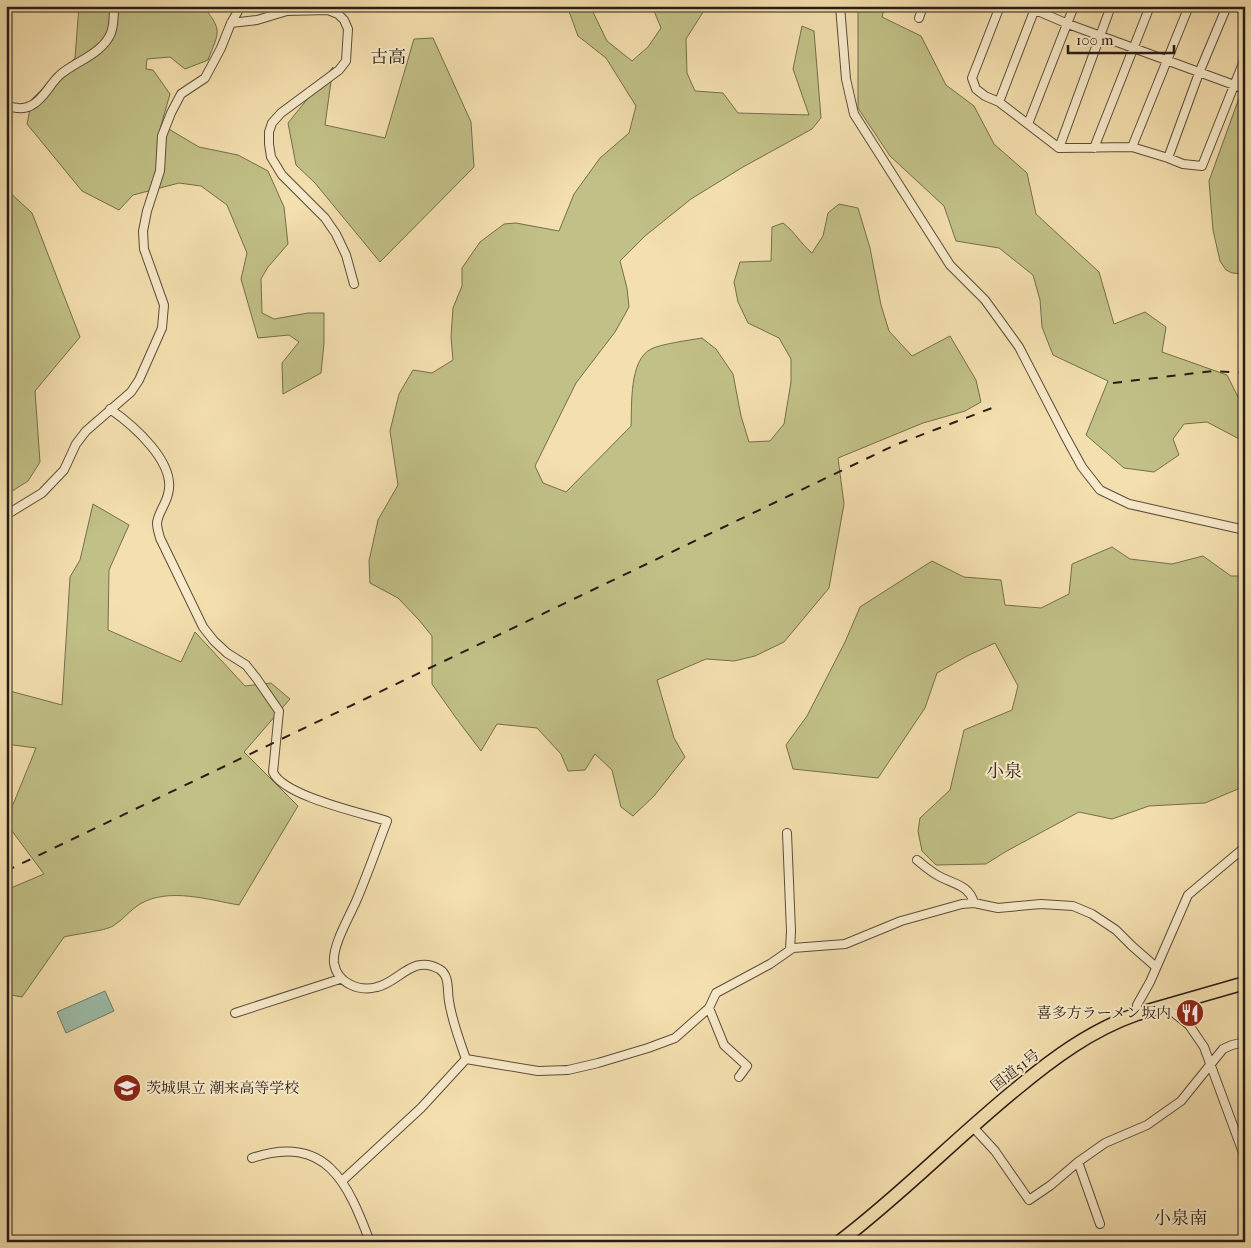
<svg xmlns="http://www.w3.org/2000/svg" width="1251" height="1248" viewBox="0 0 1251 1248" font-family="'IM FELL French Canon','Noto Serif JP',serif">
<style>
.green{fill:#c1c086;stroke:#746e4e}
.water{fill:#9cbdaa;stroke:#6d7d6e}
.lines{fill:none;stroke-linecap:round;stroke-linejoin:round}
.minor-casing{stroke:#5a4d3b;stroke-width:10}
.highway-casing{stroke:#271c15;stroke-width:15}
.minor{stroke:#f8eaca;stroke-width:8}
.highway{stroke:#f4dfae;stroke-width:12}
.rail{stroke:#271c15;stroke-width:2;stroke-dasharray:9 9;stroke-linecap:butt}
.labels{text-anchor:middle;stroke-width:4;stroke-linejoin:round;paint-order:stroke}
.poi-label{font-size:15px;fill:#271c15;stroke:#f8eaca;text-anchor:end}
.street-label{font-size:15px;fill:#271c15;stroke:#f8eaca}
.quarter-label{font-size:18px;fill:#271c15;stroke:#f8eaca}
</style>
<rect width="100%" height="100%" fill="#f4dfae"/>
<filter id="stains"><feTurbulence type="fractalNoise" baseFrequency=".004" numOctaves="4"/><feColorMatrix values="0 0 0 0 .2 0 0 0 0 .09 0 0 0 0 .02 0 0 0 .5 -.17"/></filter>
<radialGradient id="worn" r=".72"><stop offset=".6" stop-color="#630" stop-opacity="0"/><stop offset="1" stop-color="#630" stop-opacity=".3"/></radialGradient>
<path class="green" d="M79,6h124c20,25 16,25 5,54l-23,9 -15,-12 -23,2 -1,10 7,1 17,24 -10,35 7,-1 32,19 39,8 30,16 16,36 4,37 -20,23 -7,12 1,34 12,6 34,-6h16v30l-3,30 -38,21 -1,-31 17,-21 -10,-7 -31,3 -17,-59 6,-26 -20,-48 -26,-19 -22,-3 -46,12 -14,15 -37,-19 -55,-67 5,-25 43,-41z
M567,6h25v4l15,31 25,20 16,-14 13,-19 -9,-22h55l-21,33 1,34 8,18 28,2 15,20 71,2 -16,-46 9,-43 12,5 7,87 -9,11 -69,38 -52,32 -46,37 -25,25 7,27 2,19 -14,25 -39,51 -41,83 8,17 23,9 65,-66c1,-21 -2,-66 20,-77 10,-5 39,-9 51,-11l14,11 17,25 8,42 8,26 21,-1 14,-17 7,-42v-23l-12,-21 -31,-15 -10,-21 -4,-20 6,-20 31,-1 1,-34 11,-4c12,9 18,21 29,30l11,-17 5,-23 11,-9 19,4 12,40 11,57 8,26 23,25 38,-20 26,44 5,22 -16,9 -42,12 -85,35 6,46 -15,84 -45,54 -29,14 -21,5 -28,-2 -49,21 17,58 11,19 -31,39 -21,20 -12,-9 -9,-37 -17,-16 -10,16 -17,1 -7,-17 -24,-26 -40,-4 -16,27 -25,-33 -24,-34v-48l-13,-16 -21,-22 -28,-15 -1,-22 9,-41 20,-35 -8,-54 9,-37 14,-24 19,3 21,-13 -2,-23 2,-29 9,-22v-18l18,-26 24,-18 12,-1 43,8 15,-37 26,-36 29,-25 7,-27 -30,-48 -28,-22z
M858,6h27l-3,11 39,19 25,49 28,21 20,38 33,29 9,41 63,58 15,52 31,-12 21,15 -4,25 65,23 11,22 7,7v38l-38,-20 -23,2 -11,15 6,16 -25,17 -30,-4 -38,-33 22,-54 -55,-26 -11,-28 -2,-27 -7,-25 -34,-27 -43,-7 -12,-35 -54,-50 -32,-48z
M433,38l38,84 3,45 -94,95 -65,-79 -19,-18 -8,-42 45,-56 -8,58 60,13 29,-99z
M1239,98l6,2v174l-13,-1 -6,-3 -6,-9 -7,-31 -4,-49z
M6,189l26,24 48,124 -45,54 5,71 -12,19 -22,14z
M93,504l36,21 -20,45 -1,60 73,32 14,-30 50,54 26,-3 19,16 -46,53 54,54 -59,99c-30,-5 -70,-18 -99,-1 -10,6 -17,16 -27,22 -8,5 -38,8 -49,11l-42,60 -16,-3v-104l38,-16 -35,-47 -1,-10 28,-69 -30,-4v-54l56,15 8,-128 10,-17z
M1112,547l18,12 42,5 31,-8 28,20h14v210l-40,17 -56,3 -37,13 -33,-7 -74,40 -19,12 -50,1 -14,-14 -4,-20 2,-13 30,-28 14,-60 48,-20 6,-24 -23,-43 -28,13 -30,17 -12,35 -47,70 -85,-9 -7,-24 21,-29 38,-74 15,-35 72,-46 32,16 37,3 4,25 36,3 28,-14 3,-30z"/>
<path class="water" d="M105,991l9,20 -48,22 -9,-21z"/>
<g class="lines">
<defs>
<path id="minor" d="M840,6l6,73 8,35 96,151 35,35 34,47 46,89 17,31 18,23 29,14 116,26
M1000,6l-28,72 4,11 9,7 14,6 60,46 73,-1 36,11 15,6 19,2 43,-108
M1026,6l42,18 177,65
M1235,6l10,4
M919,18l4,-12
M231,23l26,-3 30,-9 41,-1 10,4 6,6 4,9 -2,32 -7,9 -58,43 -9,10 -3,9v12l2,13 11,18 43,43 11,16 10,21 8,29
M999,102l37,-96
M6,106c9,2 18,4 26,-1 13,-7 18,-22 29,-31 16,-13 42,-21 50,-41 3,-8 3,-19 3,-27
M1028,124l46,-118
M1132,147l57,-141
M1059,148l52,-142
M1094,148l56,-142
M1168,158l31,-85 28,-67
M110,409c23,16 67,54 58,85 -2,10 -10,19 -11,29 0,5 2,11 3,15l43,89 11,14 13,12 19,12 11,14 22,32 -6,61c10,24 89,41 114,49 -10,26 -19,52 -30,78 -7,17 -25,46 -23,64 3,20 25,29 43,24 22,-5 36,-33 62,-18 11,6 8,21 10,32 3,20 10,38 17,58
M6,515l36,-22 22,-23 12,-26 10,-13 45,-39 8,-12 23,-52 2,-23 -20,-56 -1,-18 4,-20 13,-40 2,-35 9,-23 10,-19 24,-16 16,-30 10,-25 10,-17
M787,833l4,98 -1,19
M917,860c6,5 13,11 20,15 15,9 32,9 37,28
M1164,1005l25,20 15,22 41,111
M709,1008l15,37 23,21 -8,11
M235,1013l105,-34
M1137,1014v-9l13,-23 38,-87 57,-48
M972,1126l23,25 34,49 22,-15 27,-23 27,-19 42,-18 34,-24 42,-52 9,-4 13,-3
M252,1158c74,-25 96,25 118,84
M1078,1162l22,62
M342,1181l79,-73 45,-49 72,12 30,-1 30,-7 50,-15 27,-10 34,-30 7,-15 54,-29 23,-16 52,-4 56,-23 61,-17 12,-1 24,5 43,-4 32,2 19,8 24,16 16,16 24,21"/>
<path id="highway" d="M839,1242c62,-47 116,-103 176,-152 37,-31 76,-60 122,-76l108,-31"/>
</defs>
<use href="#minor" class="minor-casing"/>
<use href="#highway" class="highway-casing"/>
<use href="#minor" class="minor"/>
<use href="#highway" class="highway"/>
<path class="rail" d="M1113,383l100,-12 32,2
M6,871l889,-426 97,-37"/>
</g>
<defs>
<symbol id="restaurant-disc" viewBox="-11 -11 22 22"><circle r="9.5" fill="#8f2418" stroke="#f8eaca"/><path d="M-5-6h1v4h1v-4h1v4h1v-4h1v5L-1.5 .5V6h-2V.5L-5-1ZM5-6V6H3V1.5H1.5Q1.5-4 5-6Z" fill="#fff"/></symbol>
<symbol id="school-disc" viewBox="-11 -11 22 22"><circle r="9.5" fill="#8f2418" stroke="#f8eaca"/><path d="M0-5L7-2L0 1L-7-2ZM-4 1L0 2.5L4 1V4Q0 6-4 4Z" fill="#fff"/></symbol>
</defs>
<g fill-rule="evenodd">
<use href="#restaurant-disc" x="1174" y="997" width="32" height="32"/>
<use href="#school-disc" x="111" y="1072" width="32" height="32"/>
</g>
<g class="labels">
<g class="poi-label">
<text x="1171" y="1018">喜多方ラーメン坂内</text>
<text x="146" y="1093" text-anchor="start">茨城県立 潮来高等学校</text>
</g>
<g class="street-label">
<text transform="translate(1015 1070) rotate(-38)" y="5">国道51号</text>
</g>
<g class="quarter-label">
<text x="388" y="63">古高</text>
<text x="1004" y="777">小泉</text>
<text x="1180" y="1224">小泉南</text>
</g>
</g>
<rect width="1251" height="1248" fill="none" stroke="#f4dfae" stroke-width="25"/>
<rect x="8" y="8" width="1236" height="1233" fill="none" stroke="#271c15" stroke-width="2.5"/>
<rect x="12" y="12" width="1226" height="1223" fill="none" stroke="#271c15"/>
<path d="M1068 45v8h106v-8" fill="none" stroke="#271c15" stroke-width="2.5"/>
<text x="1076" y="45" font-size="15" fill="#271c15" stroke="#f8eaca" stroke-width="4" paint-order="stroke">100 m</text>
<rect width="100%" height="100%" filter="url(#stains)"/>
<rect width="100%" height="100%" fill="url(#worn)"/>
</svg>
